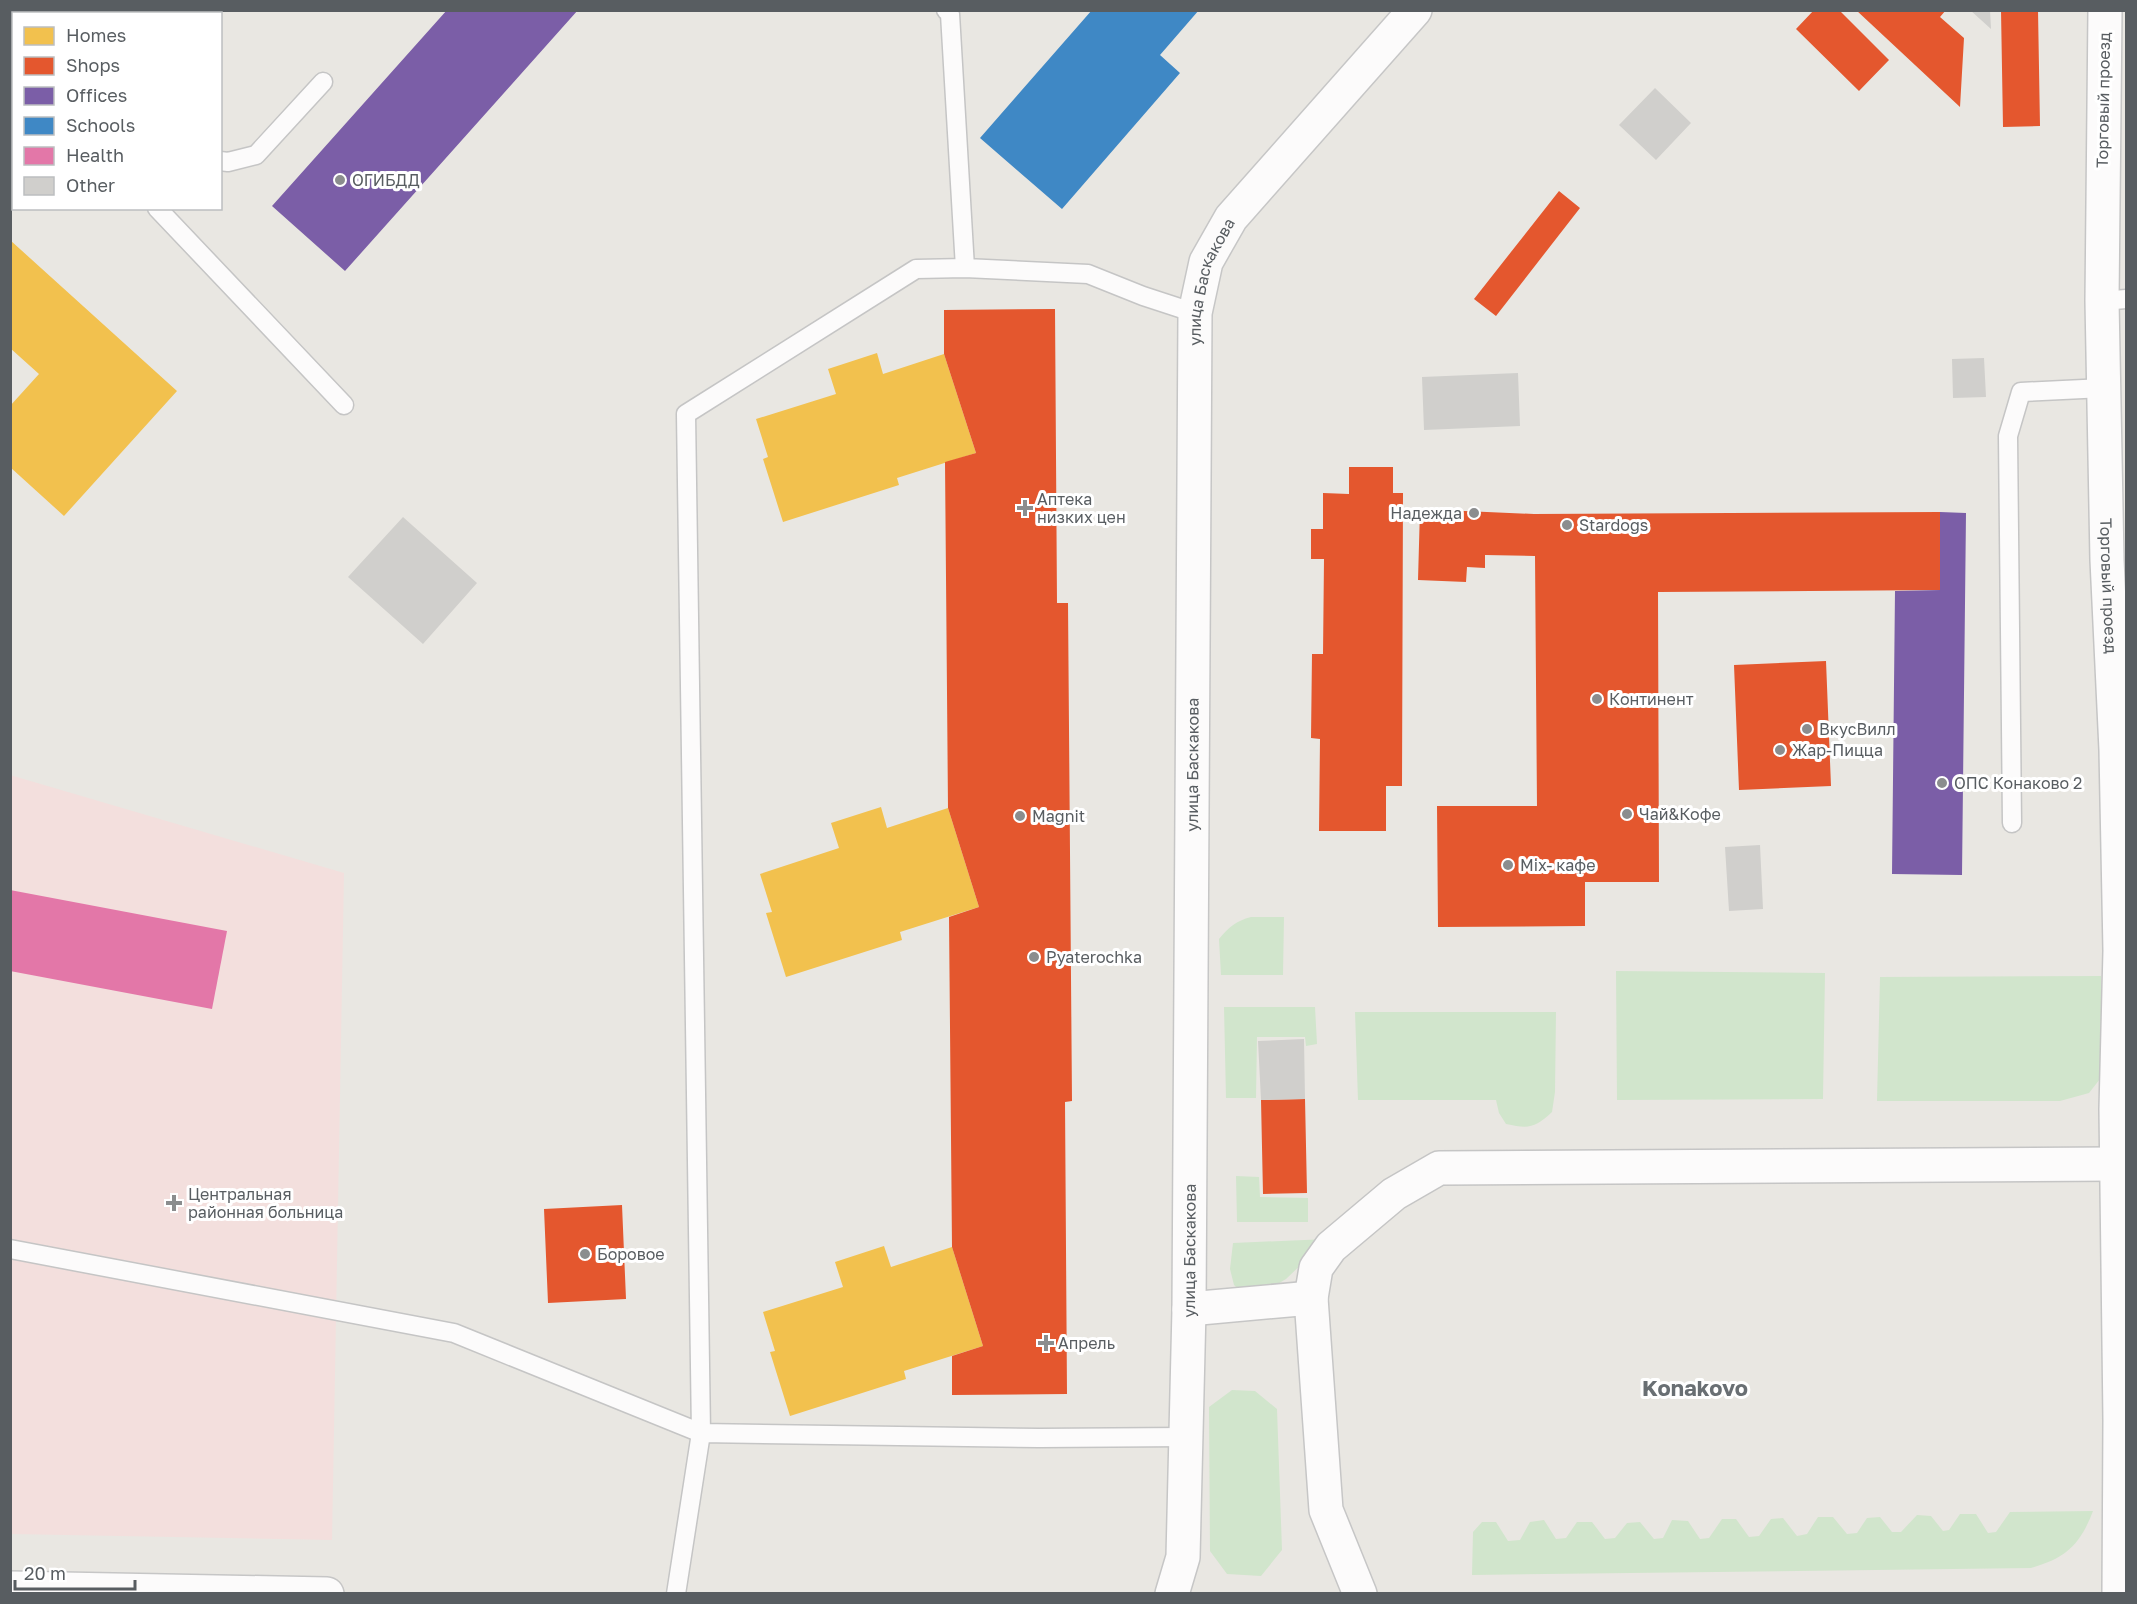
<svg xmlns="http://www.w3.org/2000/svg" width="2137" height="1604" viewBox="0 0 2137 1604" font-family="'Golos Text',sans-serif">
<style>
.medical{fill:#f3dfdd}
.green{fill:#d1e5cc}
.homes{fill:#f2c14e}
.shops{fill:#e4572e}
.offices{fill:#7b5ea7}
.schools{fill:#3f88c5}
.health{fill:#e377a8}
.building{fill:#d0cfcc}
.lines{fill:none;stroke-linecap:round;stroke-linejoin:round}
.lane-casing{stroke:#c5c5c5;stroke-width:21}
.street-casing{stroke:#c5c5c5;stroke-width:36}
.secondary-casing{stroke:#c6c6c6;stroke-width:36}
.lane{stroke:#fcfbfb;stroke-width:18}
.street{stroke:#fcfbfb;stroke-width:33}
.secondary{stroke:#fcfbfb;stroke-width:33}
.poi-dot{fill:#8b8d8e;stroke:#fff;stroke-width:2}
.labels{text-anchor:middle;stroke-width:6;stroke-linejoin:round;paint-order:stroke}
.street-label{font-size:16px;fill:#585d61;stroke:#fff}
.poi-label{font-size:16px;fill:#585d61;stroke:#fff;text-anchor:start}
.district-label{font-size:22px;font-weight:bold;fill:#696f73;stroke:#fff}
</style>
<rect width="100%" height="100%" fill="#e9e7e2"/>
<path class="medical" d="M10,775l334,98 -12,667 -321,-6z"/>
<path class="green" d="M1251,917h33l-1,58h-62l-2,-36c10,-12 17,-18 32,-22z
M1616,971l209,2 -2,126 -206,1z
M2101,976v85l-1,18 -11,14 -29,8h-183l3,-124z
M1224,1007h91l2,37 -11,2 -1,-9h-48l-1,61h-30z
M1355,1012h201l-1,80 -3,20c-17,16 -23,17 -46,12l-7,-11 -3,-13h-138z
M1236,1176l23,1 1,20 48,1v24h-71z
M1328,1239l-42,40 -20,12 -21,4 -11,-10 -4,-16 3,-26z
M1232,1390l23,1 22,18 5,141 -21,26 -34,-2 -17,-23 -1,-144z
M2093,1511c-13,34 -27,47 -62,57l-559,7 1,-43 9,-10h14l12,19 12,-1 10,-18 14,-2 12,19 10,-1 11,-16h15l13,17 10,-1 12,-15 13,-1 14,17 9,-1 9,-18 16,1 12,18 9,-1 13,-19h14l13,18 10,-1 12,-17 12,-1 14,18 10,-2 11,-17h15l14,17 10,-1 10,-15 13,-1 12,15h9l16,-17 14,1 12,15 6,-1 11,-16h16l12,19 8,-1 14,-20z"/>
<path class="homes" d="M52,10h82l-3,4h-75z
M10,240l167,151 -113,125 -54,-49v-61l29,-32 -29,-26z
M877,353l6,21 61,-20 32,99 -79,25 2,7 -116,37 -20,-63 5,-2 -12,-38 80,-25 -8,-25z
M881,807l6,21 61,-20 31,99 -79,25 2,8 -116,37 -20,-64 6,-1 -12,-38 79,-26 -8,-25z
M884,1246l7,21 61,-20 31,99 -79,25 2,8 -116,37 -20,-64 5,-1 -12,-39 80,-25 -8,-25z"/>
<path class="shops" d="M1814,10h25l50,50 -30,31 -63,-62z
M1856,10h90l-6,7 24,21 -4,69z
M2001,10h37l2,116 -37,1z
M1559,191l21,17 -84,108 -22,-17z
M1055,309l2,294h11l4,498 -7,1 2,292 -115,1v-39l31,-10 -31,-99 -3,-330 30,-10 -31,-99 -3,-346 31,-9 -32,-99v-44z
M1349,467h44v26h10l-1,293h-16v45h-67l1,-92 -9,-1 1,-84h11l1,-95h-13v-30h12v-36l26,1z
M1420,509l114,5 406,-2v78l-282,2 1,290h-74v44l-147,1 -1,-121h100l-2,-250 -50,-1v13l-18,-1 -1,15 -48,-2z
M1826,661l5,125 -92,4 -5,-125z
M1305,1099l2,94 -44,1 -2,-94z
M622,1205l4,94 -78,4 -4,-94z"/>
<path class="offices" d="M447,10h131l-233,261 -73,-65z
M1940,512l26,1 -4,362 -70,-1 3,-283 45,-1z"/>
<path class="schools" d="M1092,10h107l-39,45 20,18 -118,136 -82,-71z"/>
<path class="health" d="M10,890l217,41 -15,78 -202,-38z"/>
<path class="building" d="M1970,10h20l1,19z
M1655,88l36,35 -35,37 -37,-35z
M1984,358l2,39 -33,1 -1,-39z
M1518,373l2,53 -96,4 -2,-53z
M403,517l74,66 -54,61 -75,-67z
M1760,845l3,64 -34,2 -4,-64z
M1304,1039l1,60 -44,1 -3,-59z"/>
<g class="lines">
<defs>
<path id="lane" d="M27,10l3,4
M946,10l4,4 15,254
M10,55l4,3
M220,161l8,1 28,-7 67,-73
M157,208l187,197
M2102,301l24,-2
M2012,823l-4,-387 13,-44 83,-4
M10,1249l444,84 247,100 338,5 147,-1
M676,1594l25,-161 -15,-1019 230,-145 49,-1 123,6 55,22 52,17"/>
<g id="street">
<path id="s1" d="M2105,10l-3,291 5,259 9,190 4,201 -4,158 4,311 -1,174"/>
<path d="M1311,1298l5,-30 15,-21 63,-53 45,-26 678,-4"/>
</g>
<g id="secondary">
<path d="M1189,1309l122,-11 15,212 34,84"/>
<path d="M10,1588l317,6"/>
<path id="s2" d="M1172,1594l11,-37 6,-248 6,-996 11,-51 25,-44 184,-208"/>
</g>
</defs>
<use href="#lane" class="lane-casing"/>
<use href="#street" class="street-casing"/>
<use href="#secondary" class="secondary-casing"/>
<use href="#lane" class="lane"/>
<use href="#street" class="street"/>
<use href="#secondary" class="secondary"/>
</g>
<g class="poi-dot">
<circle cx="340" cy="180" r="6"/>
<path d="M1022 499h6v6h6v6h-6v6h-6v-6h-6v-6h6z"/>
<circle cx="1474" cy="513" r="6"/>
<circle cx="1567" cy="525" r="6"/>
<circle cx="1597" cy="699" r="6"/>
<circle cx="1807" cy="729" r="6"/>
<circle cx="1780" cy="750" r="6"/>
<circle cx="1942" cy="783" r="6"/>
<circle cx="1627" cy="814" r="6"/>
<circle cx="1020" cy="816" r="6"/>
<circle cx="1508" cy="865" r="6"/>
<circle cx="1034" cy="957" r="6"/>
<path d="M171 1194h6v6h6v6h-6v6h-6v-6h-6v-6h6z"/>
<circle cx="585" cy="1254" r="6"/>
<path d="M1043 1334h6v6h6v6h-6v6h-6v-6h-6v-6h6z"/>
</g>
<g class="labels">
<g class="street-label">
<text transform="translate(2103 100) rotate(-89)" y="6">Торговый проезд</text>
<text dy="6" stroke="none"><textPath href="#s2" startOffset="1317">улица Баскакова</textPath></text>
<text dy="6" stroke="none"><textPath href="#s1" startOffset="576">Торговый проезд</textPath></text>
<text dy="6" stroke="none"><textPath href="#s2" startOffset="831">улица Баскакова</textPath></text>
<text dy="6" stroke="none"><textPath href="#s2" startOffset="345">улица Баскакова</textPath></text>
</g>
<g class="poi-label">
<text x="352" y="186">ОГИБДД</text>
<text x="1037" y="505">Аптека<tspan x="1037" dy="18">низких цен</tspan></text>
<text x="1462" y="519" text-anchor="end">Надежда</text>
<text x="1579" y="531">Stardogs</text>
<text x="1609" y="705">Континент</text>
<text x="1819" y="735">ВкусВилл</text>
<text x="1792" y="756">Жар-Пицца</text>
<text x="1954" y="789">ОПС Конаково 2</text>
<text x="1639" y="820">Чай&amp;Кофе</text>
<text x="1032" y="822">Magnit</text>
<text x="1520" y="871">Mix- кафе</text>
<text x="1046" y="963">Pyaterochka</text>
<text x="188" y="1200">Центральная<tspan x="188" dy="18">районная больница</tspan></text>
<text x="597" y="1260">Боровое</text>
<text x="1058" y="1349">Апрель</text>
</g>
<g class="district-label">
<text x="1695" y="1396">Konakovo</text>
</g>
</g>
<rect width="2137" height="1604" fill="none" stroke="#585d61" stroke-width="24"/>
<rect x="12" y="12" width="210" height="198" fill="#ffffff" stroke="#bcbec0" stroke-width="1.5"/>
<rect x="24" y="27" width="30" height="18" fill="#f2c14e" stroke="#bcbec0" stroke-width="1.5"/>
<text x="66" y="42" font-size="18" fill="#585d61">Homes</text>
<rect x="24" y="57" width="30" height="18" fill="#e4572e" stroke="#bcbec0" stroke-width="1.5"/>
<text x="66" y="72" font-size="18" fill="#585d61">Shops</text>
<rect x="24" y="87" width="30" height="18" fill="#7b5ea7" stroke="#bcbec0" stroke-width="1.5"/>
<text x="66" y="102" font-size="18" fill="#585d61">Offices</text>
<rect x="24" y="117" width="30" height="18" fill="#3f88c5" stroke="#bcbec0" stroke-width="1.5"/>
<text x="66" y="132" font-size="18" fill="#585d61">Schools</text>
<rect x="24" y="147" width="30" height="18" fill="#e377a8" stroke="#bcbec0" stroke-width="1.5"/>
<text x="66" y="162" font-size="18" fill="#585d61">Health</text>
<rect x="24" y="177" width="30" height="18" fill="#d0cfcc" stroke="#bcbec0" stroke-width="1.5"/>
<text x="66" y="192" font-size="18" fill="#585d61">Other</text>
<path d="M15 1580v9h120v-9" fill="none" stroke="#585d61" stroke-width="3"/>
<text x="24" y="1580" font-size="18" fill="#585d61" stroke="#ffffff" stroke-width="4.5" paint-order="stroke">20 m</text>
</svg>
